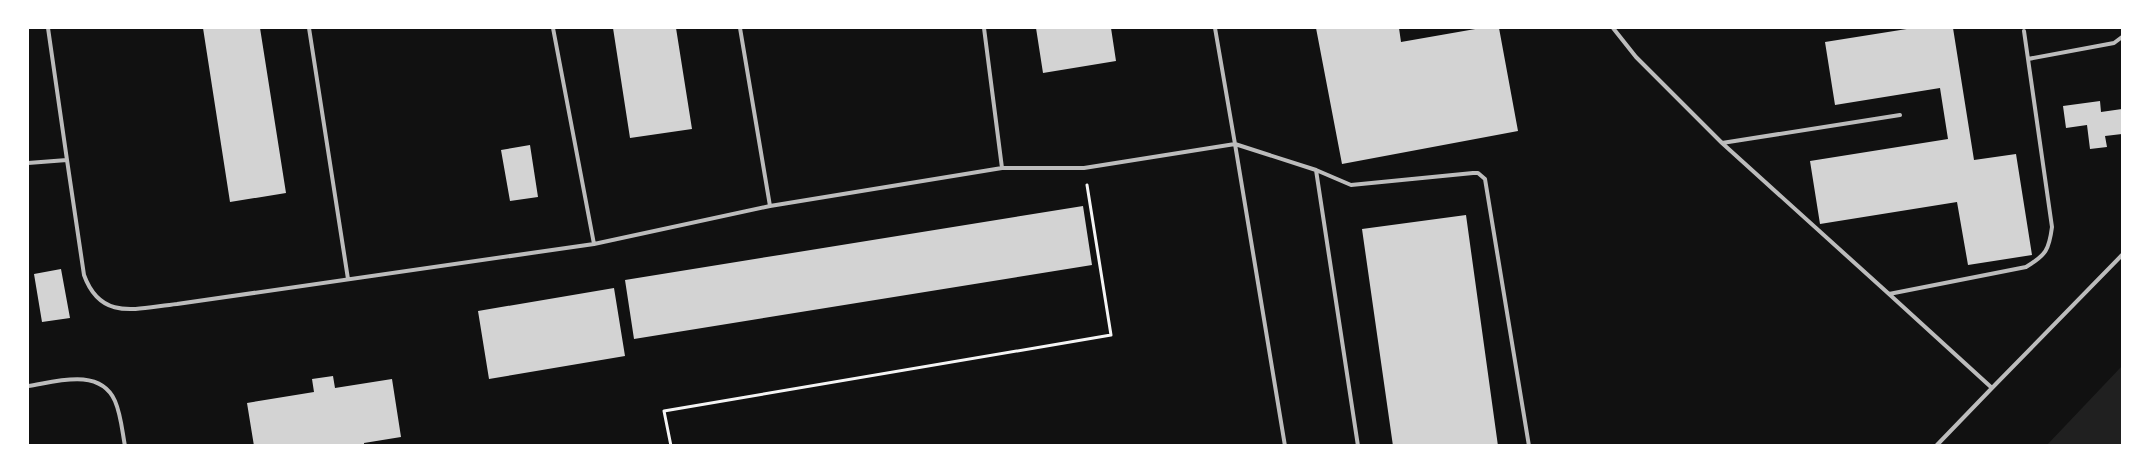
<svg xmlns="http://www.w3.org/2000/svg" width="2150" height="473" viewBox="0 0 2150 473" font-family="Spectral,serif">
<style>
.green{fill:#202020}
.building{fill:#d3d3d3}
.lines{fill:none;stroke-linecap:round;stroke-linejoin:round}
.path{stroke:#f5f5f5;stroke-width:3}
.service{stroke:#bcbcbc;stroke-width:4}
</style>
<rect width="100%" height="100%" fill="#111"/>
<path class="green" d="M2122,366v79h-75z"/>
<path class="building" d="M203,28h57l26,165 -56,9z
M613,28h63l16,101 -62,9z
M1036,28h75l5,33 -73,12z
M1316,28h83l2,14 80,-14h18l19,103 -176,33z
M1913,28h40l21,132 42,-6 16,101 -64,10 -11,-63 -137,22 -10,-63 138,-22 -8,-51 -105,17 -10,-63z
M2100,101l1,11 21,-3v25l-17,2 2,11 -17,2 -3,-24 -21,3 -3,-22z
M530,145l8,52 -28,4 -9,-51z
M1083,206l9,59 -458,74 -9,-59z
M1466,215l32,231h-105l-31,-217z
M61,269l9,49 -28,4 -8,-48z
M614,288l11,68 -136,23 -11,-68z
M333,376l2,12 57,-9 9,58 -37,6v3h-110l-7,-43 67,-11 -2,-13z"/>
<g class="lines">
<path class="path" d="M671,446l-7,-35 447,-76 -24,-150"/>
<path class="service" d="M309,28l39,251
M553,28l41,216
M740,28l30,178
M984,28l18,140
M1613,28l23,29 86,86 167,151 137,-27c20,-12 23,-17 26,-40l-24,-168 86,-16 8,-6
M2024,31l4,28
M1722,143l178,-28
M67,160l17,115c17,47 53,33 93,29l417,-60 176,-38 232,-38h82l151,-24 -20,-116
M28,163l39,-3 -19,-132
M1316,170l35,15 122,-12h5l7,6 44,267
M1889,294l103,94 130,-133
M28,386c27,-4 72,-19 87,15 6,14 7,29 10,45
M1285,446l-50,-302 81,26 42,276
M1936,446l56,-58"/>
</g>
<rect width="2150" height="473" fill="none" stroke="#ffffff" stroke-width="58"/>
</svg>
